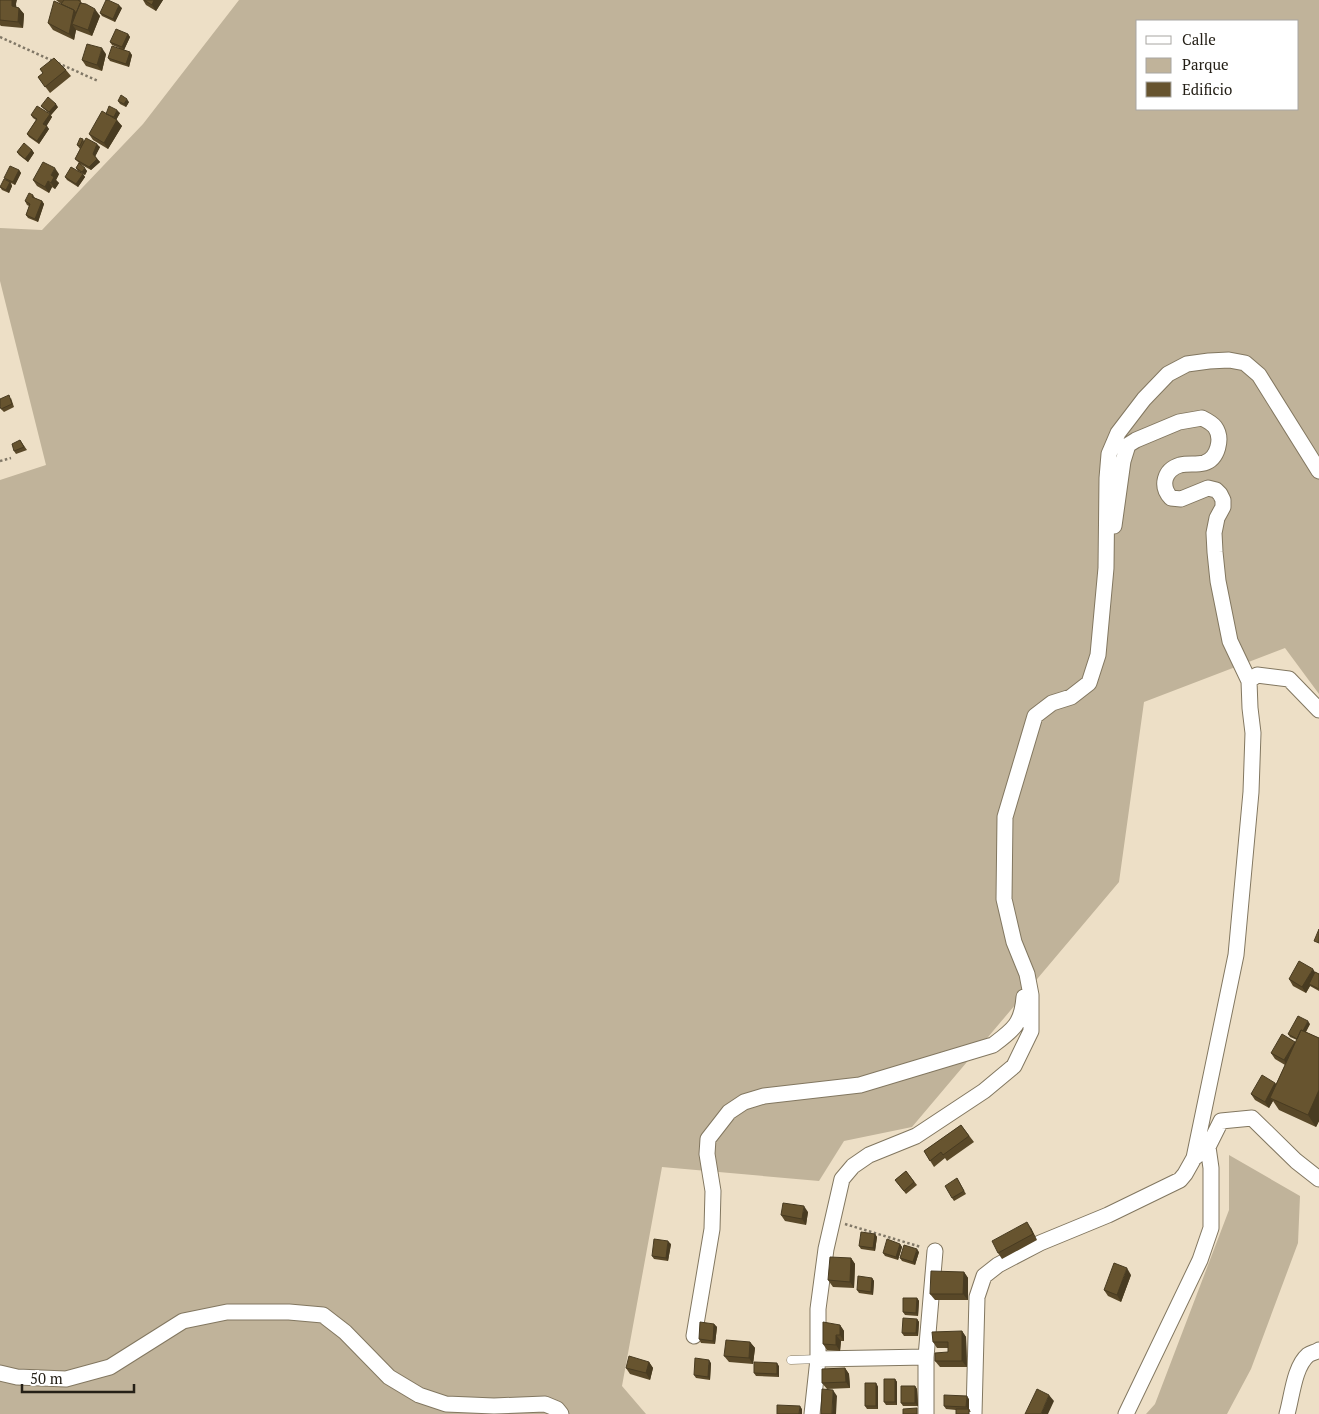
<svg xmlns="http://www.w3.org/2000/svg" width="1319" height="1414" viewBox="0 0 1319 1414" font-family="'PT Serif',serif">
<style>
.green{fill:#c0b39a;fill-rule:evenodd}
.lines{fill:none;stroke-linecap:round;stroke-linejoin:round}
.lane-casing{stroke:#827760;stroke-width:9}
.street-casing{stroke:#827760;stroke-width:17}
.path{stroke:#817867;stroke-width:2.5;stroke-dasharray:2.5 2.5;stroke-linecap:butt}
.lane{stroke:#fff;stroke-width:8}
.street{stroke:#fff;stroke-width:15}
.wall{fill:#594828}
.shaded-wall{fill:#483b21}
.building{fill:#67542f;stroke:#483b21}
</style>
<rect width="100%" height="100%" fill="#eddfc6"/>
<path class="green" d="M239,0h1080v694l-34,-46 -141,54 -25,180 -207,245 -68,14 -25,40 -157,-14 -40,219 24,28h-646v-934l46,-15 -46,-184v-53l42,2 101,-106zM1138,21h160v88h-160z
M1229,1155l71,41 -2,47 -47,126 -24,45h-81l9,-10 74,-194z"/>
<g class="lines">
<defs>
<path id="lane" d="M791,1360l27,-1"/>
<path id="street" d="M1114,526l9,-65 5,-16 8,-5 43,-18 23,-4c4,2 10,5 13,9 8,11 3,32 -11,36 -8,2 -16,0 -24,2 -16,5 -20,21 -9,33l10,1 27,-11 8,2 4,4 3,6v7l-6,11 -3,15 1,19 3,29 12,60 19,40 1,27 3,25 -2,59 -15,163 -42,203
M1249,681l8,-6 32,4 30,31
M694,1336l18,-107 1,-38 -6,-37 1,-15 21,-27 15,-10 20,-6 96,-11 133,-40c20,-15 29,-21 31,-48
M818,1359l108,-2
M0,1373l17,4 49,2 44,-12 73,-46 44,-9h62l34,3 22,17 44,45 30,18 27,9 48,2 51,-2 12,5 4,5
M812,1414l6,-55v-50l8,-60 16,-70 11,-13 16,-11 47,-19 68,-45 30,-25 17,-35v-36l-4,-21 -13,-32 -10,-43 1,-82 30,-101 17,-13 19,-6 18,-14 9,-28 8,-87 1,-90 2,-24 9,-21 26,-34 24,-25 19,-10 22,-3 20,-1 16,3 14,12 60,96
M926,1414v-57l9,-106
M974,1414l3,-117 7,-21 14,-11 42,-22 68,-28 72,-35 5,-6 9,-16 14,-11 13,-26 31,-3 44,43 23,18
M1126,1414l74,-154 11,-32v-60l-3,-21
M1287,1414c5,-17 7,-47 21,-59 3,-2 8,-3 11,-5"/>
</defs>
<use href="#lane" class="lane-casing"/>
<use href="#street" class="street-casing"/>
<path class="path" d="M0,37l53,24
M58,63l40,18
M0,461l11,-3
M845,1224l76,23"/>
<use href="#lane" class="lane"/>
<use href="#street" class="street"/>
</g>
<path class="wall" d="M0,0l16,4v3l3,1 5,6 -1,14 -22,-2 -1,-1z
M56,0h25l-1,2 2,2 18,12 -8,20 -16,-6 -2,10 -21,-10 -5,-7 13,-19z
M143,0h20l-7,11 -10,-6z
M122,8l-7,14 -13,-6 -2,-3z
M128,34l2,3 -6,13 8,5 -3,12 -19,-6 -2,-3 11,-10 -7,-3 -2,-3z
M106,54l-4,17 -16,-5 -4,-6z
M40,69l26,1 5,6 -21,17 -12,-16 5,-4z
M118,101l11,1 -3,5 -6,-3z
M41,106l17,1 -7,8 -1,-1 2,3 -6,9 3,3 -10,15 -10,-7 -2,-3 9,-14 -3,-2 -2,-3 19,-1 -6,-5z
M120,113l-4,7 6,6 -14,23 -15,-9 -4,-6 18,-20z
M83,139l1,2 16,6 -5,9 5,6 -9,8 -11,-6 7,7 -2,4 -7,-4 -2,-3 3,-5 -4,-4 5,-10 -3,-4z
M32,150l2,3 -6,9 -9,-7 -2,-3z
M19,170l2,3 -6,12 -4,-2 1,3 -3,7 -7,-3 -2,-3 6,-7 -2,-2z
M59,174l-3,6 3,3 -4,6 -3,-2 -3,6 -12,-7 -4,-6z
M83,174l2,3 -7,10 -11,-7 -2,-3z
M33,195l2,3 7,3 2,3 -6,18 -10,-4 -2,-3 3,-9 -2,-1 -2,-4z
M11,398l3,9 -10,5 -3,-3z
M20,440l7,10 -11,4 -2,-3z
M1315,972l4,2v17l-9,-5 -4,7 -13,-7 -4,-7z
M1310,1024l-4,8 13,6v83l-3,6 -37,-17 -6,-9 -4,7 -14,-8 -4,-6 24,-11 1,1 9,-19 -10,-6 -4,-6 25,-11 1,-2 -7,-3 -2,-3z
M961,1125l13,17 -27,19 -2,-3 -11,9 -10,-16z
M906,1171l11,14 -11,9 -11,-14z
M957,1178l9,16 -12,7 -2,-3z
M808,1212l-2,13 -21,-4 -4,-6z
M1031,1228l6,12 -35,19 -4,-6z
M875,1234l2,3 -2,14 -14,-2 -2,-3z
M671,1244l-3,17 -14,-2 -2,-3z
M900,1244l2,3 -4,13 -13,-4 -2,-3z
M919,1252l-4,13 -13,-4 -2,-3z
M851,1258l4,6 -1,24 -21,-1 -5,-7z
M964,1272l4,6v22h-33l-5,-6z
M1131,1275l-10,27 -13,-6 -4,-6z
M872,1278l2,3 -1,14 -14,-2 -2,-3z
M917,1298l2,3 -1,15 -13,-1 -2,-3z
M917,1319l2,3 -1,14h-14l-2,-3z
M714,1324l3,3 -2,17 -14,-1 -2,-4z
M840,1325l4,6v10h-3l-1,10 -13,-1 -4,-6z
M962,1331l4,6 1,30h-27l-5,-6 13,-9v-4h-11l-4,-6z
M750,1342l5,6 -2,16 -24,-2 -5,-6z
M649,1362l4,6 -3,12 -20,-6 -4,-6z
M711,1363l-1,17 -14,-2 -2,-3z
M779,1366v11l-23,-1 -2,-3z
M845,1368l4,6 1,14 -23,1 -5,-6z
M895,1379l2,3v23h-11l-2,-3z
M876,1383l2,4v22h-11l-2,-3z
M915,1386l2,3 1,17h-15l-2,-3z
M969,1399v10l2,3 -15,-2 -10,-1 -2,-3z"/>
<path class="shaded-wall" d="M12,0h5l-1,4 1,8 -5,-6z
M154,0h9l-7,11 -4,-6z
M81,2l2,3 -11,19 4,6 -2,10 -5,-6 5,-24z
M119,5l3,3 -7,14 -2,-3z
M19,8l5,6 -1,14 -5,-6z
M95,9l5,7 -8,20 -4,-6z
M128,34l2,3 -6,13 -2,-3z
M102,48l4,6 -4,17 -5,-6z
M130,52l2,3 -3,12 -3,-3z
M127,99l2,3 -3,5 -2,-3z
M56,104l2,3 -7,8 -2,-3z
M117,110l3,3 -4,7 -2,-3z
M50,114l2,3 -6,10 -3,-3z
M117,120l5,6 -14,23 -4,-6z
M47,126l2,3 -10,15 -2,-3z
M97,144l3,3 -5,10 -2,-3z
M32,150l2,3 -6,9 -3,-3z
M97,159l3,3 -9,8 -2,-3z
M55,168l4,6 -3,6 3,3 -4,6 -4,-6v-8z
M85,168l2,3 -2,4 -3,-3z
M19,170l2,3 -6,12 -2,-3z
M83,174l2,3 -7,10 -2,-3z
M48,181l4,6 -3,6 -4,-6z
M10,182l2,4 -3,7 -3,-3z
M42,201l2,3 -6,18 -3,-3z
M1313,969l4,6 -8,9 1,2 -4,7 -4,-6z
M1308,1021l2,3 -10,18 -2,-3z
M1295,1042l4,6 -11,19 -4,-7z
M1275,1083l5,6 -10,9 3,3 -4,7 -4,-6z
M1319,1090v31l-3,6 -8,-12z
M804,1206l4,6 -2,13 -4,-6z
M1027,1222l4,6 6,12 -4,-6z
M875,1234l2,3 -2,14 -2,-3z
M668,1241l3,3 -3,17 -2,-3z
M900,1244l2,3 -4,13 -2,-3z
M917,1249l2,3 -4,13 -2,-3z
M851,1258l4,6 -1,24 -4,-6z
M1127,1268l4,7 -10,27 -4,-7z
M964,1272l4,6v22l-5,-6z
M872,1278l2,3 -1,14 -2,-3z
M917,1298l2,3 -1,15 -2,-3z
M917,1319l2,3 -1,14 -2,-3z
M714,1324l3,3 -2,17 -2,-3z
M840,1325l4,6v10l-4,-6z
M962,1331l4,6 1,30 -5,-6z
M836,1335l5,6 -1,10 -4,-6z
M750,1342l5,6 -2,16 -4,-6z
M709,1360l2,3 -1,17 -2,-3z
M649,1362l4,6 -3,12 -4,-7z
M777,1363l2,3v11l-2,-3z
M845,1368l4,6 1,14 -4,-6z
M895,1379l2,3v23l-2,-3z
M876,1383l2,4v22l-2,-3z
M915,1386l2,3 1,17 -3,-3z
M833,1390l4,6 -1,18h-4z
M1049,1395l5,6 -6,13h-7z
M967,1396l2,3v11l-3,-3z
M800,1406l2,3v5h-3z"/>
<path class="building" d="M0,0h12v6l7,2 -1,14 -18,-2z
M64,0h14l3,2 -5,11 -2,-3 -13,-6z
M106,0h2l11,5 -6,14 -13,-6z
M144,0h10l-2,5z
M54,1l20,9 -5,24 -21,-11z
M80,3l6,1 9,5 -7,21 -16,-6z
M116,29l12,5 -6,13 -12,-5z
M87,44l15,4 -5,17 -15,-5z
M112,46l18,6 -4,12 -18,-6z
M54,58l12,12 -21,17 -7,-10 5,-4 -3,-4z
M121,95l6,4 -3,5 -6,-3z
M48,97l8,7 -7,8 -8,-6z
M37,106l13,8 -7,10 4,2 -10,15 -10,-7 10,-15 -6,-4z
M109,106l8,4 -3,7 -8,-3z
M102,111l15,9 -13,23 -15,-9z
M80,138l3,1 -3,7 -3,-1z
M86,138l11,6 -4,10 4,5 -8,8 -14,-8z
M24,143l8,7 -7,9 -8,-7z
M43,162l12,6 -4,7 3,2 -3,6 -3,-2 -3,6 -12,-7z
M79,163l6,5 -3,4 -6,-4z
M10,166l9,4 -6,12 -9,-4z
M71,167l12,7 -7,10 -11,-7z
M4,179l6,3 -4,8 -6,-3z
M29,193l4,2 -1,2 10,4 -7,18 -9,-4 4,-11 -5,-3z
M9,395l3,9 -11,5 -1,-3v-7z
M20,440l4,7 -10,4 -2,-7z
M1319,929v14l-5,-2z
M1299,961l14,8 -11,18 -13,-8z
M1315,972l4,2v15l-10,-5z
M1298,1016l10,5 -5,10 -2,-1 -4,9 -9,-5z
M1301,1030l18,8v52l-11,25 -38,-17z
M1282,1034l13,8 -11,18 -13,-7z
M1262,1075l13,8 -10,19 -14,-8z
M961,1125l8,11 -26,19 -2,-3 -11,9 -6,-10z
M906,1171l8,11 -10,9 -9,-11z
M957,1178l7,13 -12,7 -7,-12z
M783,1203l21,3 -2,13 -21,-4z
M1027,1222l6,12 -35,19 -6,-12z
M861,1232l14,2 -2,14 -14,-2z
M654,1239l14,2 -2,17 -14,-2z
M887,1239l13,5 -4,13 -13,-4z
M904,1245l13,4 -4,13 -13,-4z
M830,1257l21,1 -1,24 -22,-2z
M1114,1263l13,5 -10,27 -13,-5z
M931,1271l33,1 -1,22h-33z
M858,1276l14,2 -1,14 -14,-2z
M903,1298h14l-1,15 -13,-1z
M903,1318l14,1 -1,14h-14z
M700,1322l14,2 -1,17 -14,-2z
M823,1322l17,3v10h-4v10l-13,-1z
M962,1331v30h-27v-8l13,-1v-10h-15l-1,-10z
M726,1340l24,2 -1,16 -25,-2z
M629,1356l20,6 -3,11 -20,-5z
M695,1358l14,2 -1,17 -14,-2z
M754,1362l23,1v11l-23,-1z
M845,1368l1,14 -24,1v-14z
M884,1379h11v23h-11z
M865,1383h11v23h-11z
M901,1386h14v17h-14z
M822,1389l11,1 -1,24h-11z
M1037,1389l12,6 -8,19h-16z
M944,1395l23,1 -1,11 -22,-1z
M777,1405l23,1 -1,8h-22z
M917,1408v6h-14v-5z
M956,1409h13v5h-13z"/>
<rect x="1136" y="20" width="162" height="90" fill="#ffffff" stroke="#a8a6a2"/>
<rect x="1146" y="36" width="25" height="8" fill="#ffffff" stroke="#a8a6a2"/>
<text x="1182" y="45" font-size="15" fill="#252017">Calle</text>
<rect x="1146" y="58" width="25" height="15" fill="#c0b39a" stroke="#a8a6a2"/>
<text x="1182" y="70" font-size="15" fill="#252017">Parque</text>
<rect x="1146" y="82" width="25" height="15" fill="#67542f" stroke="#a8a6a2"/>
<text x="1182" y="95" font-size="15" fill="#252017">Edificio</text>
<path d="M22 1384v8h112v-8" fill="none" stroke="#252017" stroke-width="2.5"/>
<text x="30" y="1384" font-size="15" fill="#252017" stroke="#ffffff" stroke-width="4" paint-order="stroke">50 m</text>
</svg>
